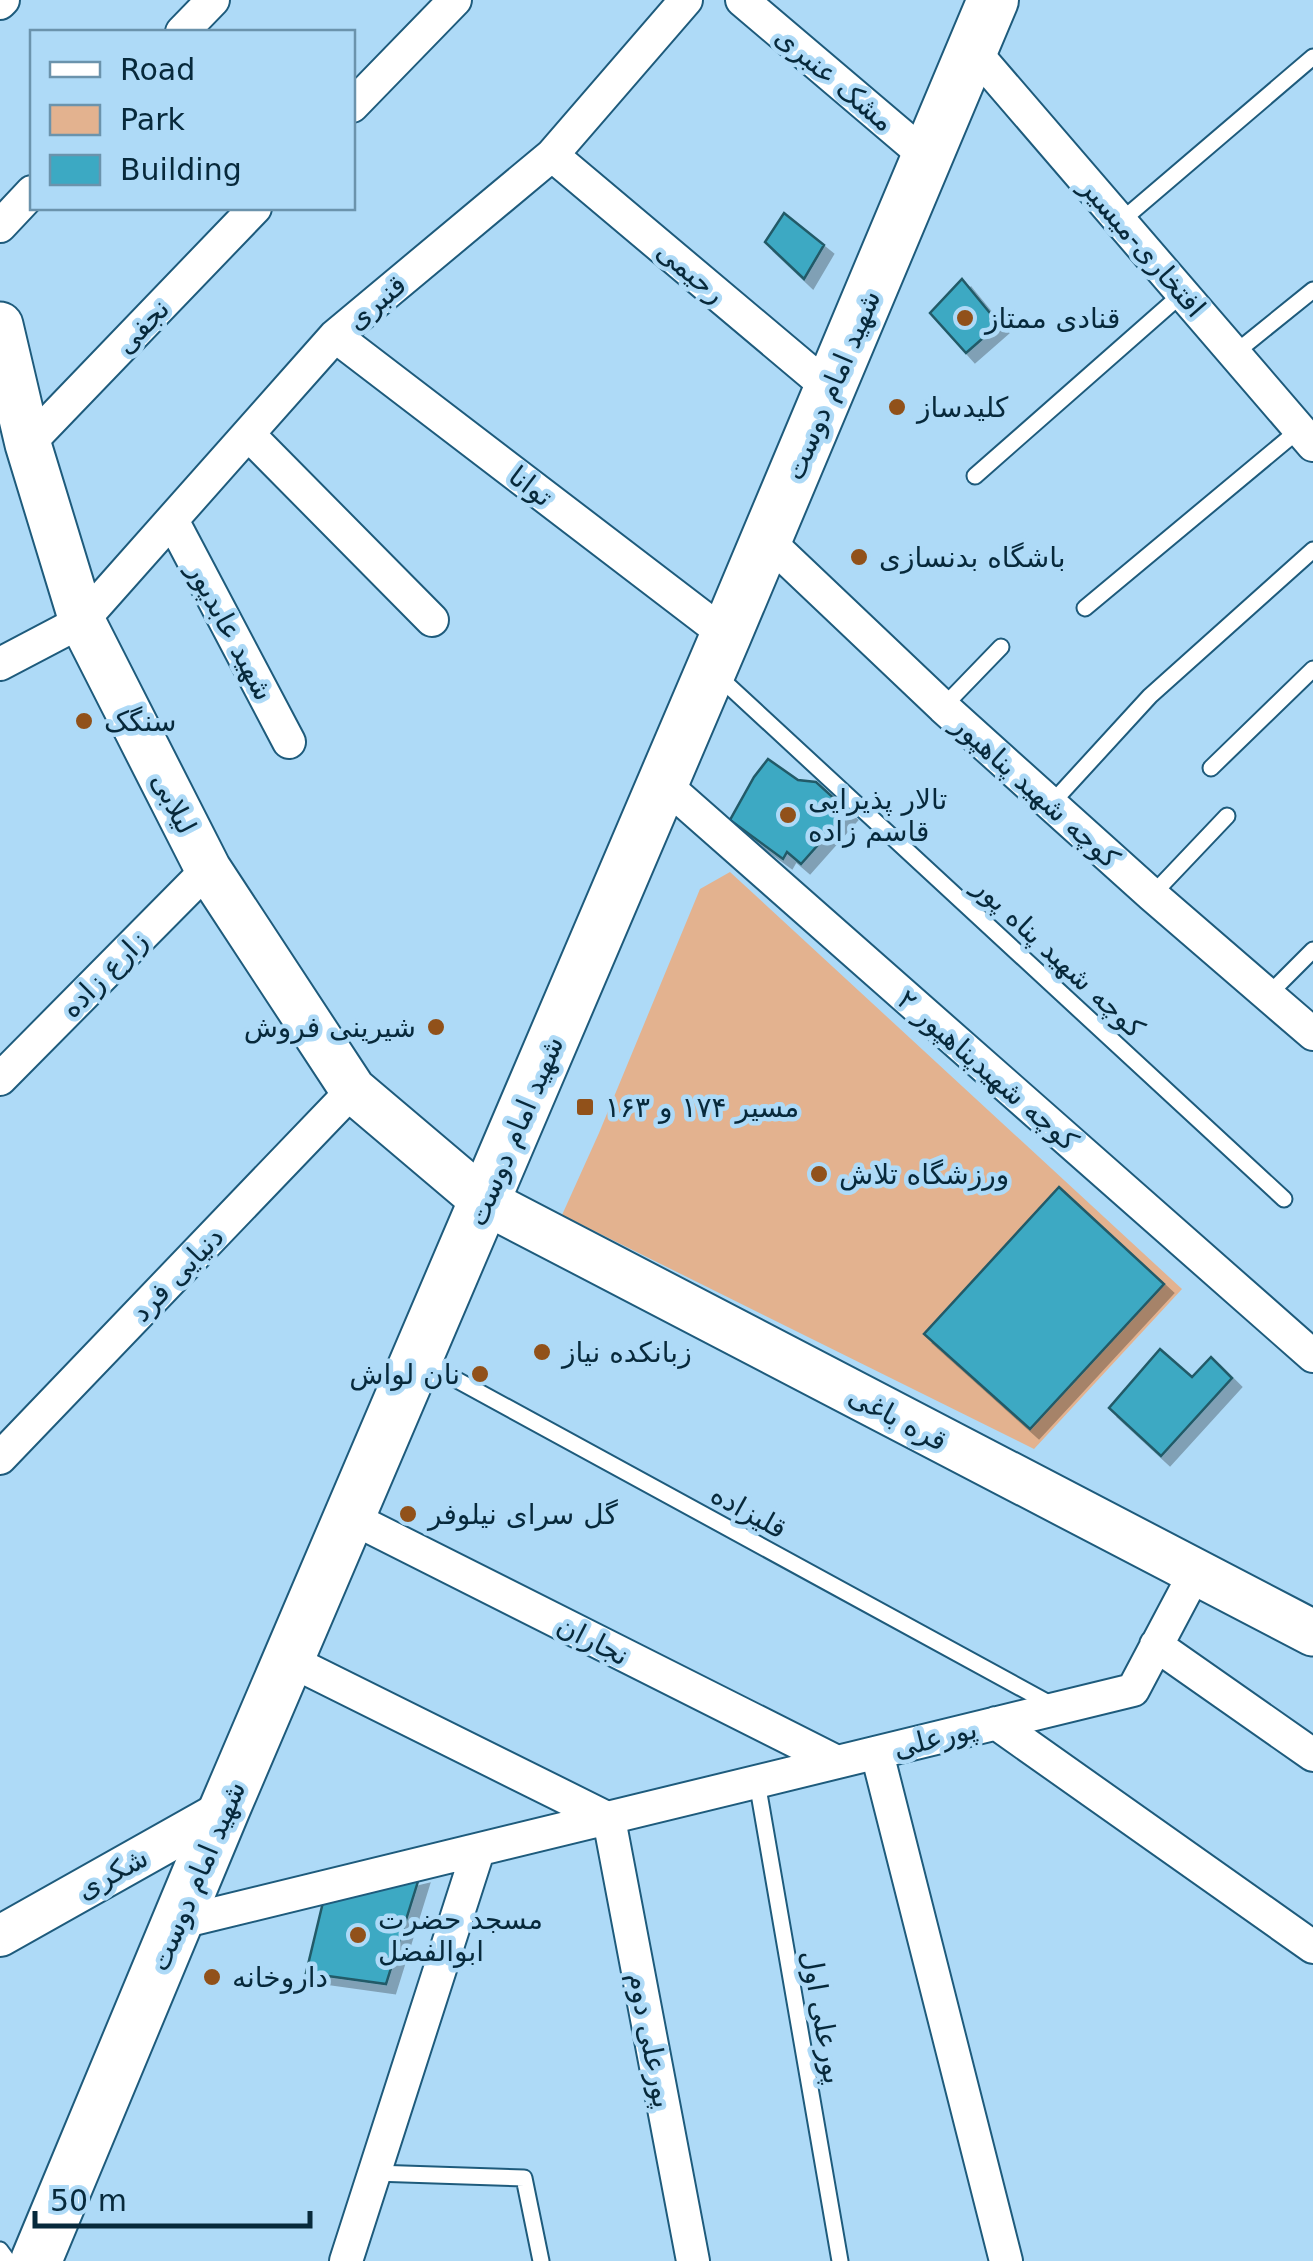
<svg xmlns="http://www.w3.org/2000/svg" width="1313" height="2261" viewBox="0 0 1313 2261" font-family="'DejaVu Sans','Noto Sans Arabic',sans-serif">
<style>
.green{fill:#e3b28f}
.building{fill:#3ca9c3;stroke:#235a67;stroke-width:2.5;filter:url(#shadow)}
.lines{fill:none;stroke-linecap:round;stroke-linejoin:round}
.service-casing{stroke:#1e5b7c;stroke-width:19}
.minor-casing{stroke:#1e5b7c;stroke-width:36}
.tertiary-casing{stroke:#1e5b7c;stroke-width:44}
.secondary-casing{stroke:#1e5b7c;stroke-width:49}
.primary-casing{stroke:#1e5b7c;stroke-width:54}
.service{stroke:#fff;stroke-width:15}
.minor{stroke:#fff;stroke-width:32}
.tertiary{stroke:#fff;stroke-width:40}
.secondary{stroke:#fff;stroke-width:45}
.primary{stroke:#fff;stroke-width:50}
.poi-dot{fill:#91511a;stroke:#aedaf7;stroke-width:4}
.labels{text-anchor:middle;stroke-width:9;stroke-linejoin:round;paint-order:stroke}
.street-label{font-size:28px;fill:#07293b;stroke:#aedaf7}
.poi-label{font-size:28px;fill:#07293b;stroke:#aedaf7;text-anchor:start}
</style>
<defs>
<filter id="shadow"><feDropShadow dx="9" dy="9" stdDeviation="0" flood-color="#0004"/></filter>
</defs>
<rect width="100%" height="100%" fill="#aedaf7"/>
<path class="green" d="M730,872l452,417 -148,160 -472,-234 37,-82 101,-244z"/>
<path class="building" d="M784,213l40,32 -20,34 -39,-37z
M962,279l37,45 -33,29 -36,-40z
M768,759l30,21 18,2 32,29 -47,53 -14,-12 -4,7 -53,-39 24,-43z
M1059,1187l105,97 -134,145 -106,-95z
M1160,1349l32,28 19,-20 21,21 -71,78 -52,-48z
M420,1875l-34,109 -80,-11 18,-75z"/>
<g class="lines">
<defs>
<path id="service" d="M1121,221l192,-164
M1235,353l78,-63
M975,476l208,-183
M1085,608l215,-179
M718,676l566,523
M943,707l58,-60
M1211,768l102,-99
M1051,804l99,-108 163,-146
M1152,895l75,-79
M1268,995l45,-45
M424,1362l630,344
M757,1782l83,479
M374,2173l150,5 17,83
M0,2250l8,11"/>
<path id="minor" d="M742,0l186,158
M0,3l3,-3
M182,32l31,-32
M972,49l341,396
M352,106l103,-106
M552,155l278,234
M0,226l32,-34
M335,336l391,299
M248,434l184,186
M28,444l227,-236
M172,520l117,222
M766,539l177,168 209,188 161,139
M0,664l82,-43 253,-285 217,-181 134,-155
M663,783l650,573
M0,1079l208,-210
M0,1458l353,-368
M350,1517l487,245
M1156,1645l157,110
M289,1660l320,159 84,442
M996,1723l317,224
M877,1753l129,508
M177,1923l956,-233 62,-117
M346,2261l132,-410"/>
<path id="tertiary" d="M0,1936l224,-126"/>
<path id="secondary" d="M0,325l28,119 54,177 126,248 145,221 131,111 829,432"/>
<path id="primary" d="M36,2261l188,-451 502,-1175 267,-635"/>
</defs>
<use href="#service" class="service-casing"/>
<use href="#minor" class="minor-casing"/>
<use href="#tertiary" class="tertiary-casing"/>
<use href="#secondary" class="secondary-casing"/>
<use href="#primary" class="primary-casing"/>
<use href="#service" class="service"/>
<use href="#minor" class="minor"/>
<use href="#tertiary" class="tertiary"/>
<use href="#secondary" class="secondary"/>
<use href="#primary" class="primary"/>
</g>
<g class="poi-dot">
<circle cx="965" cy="318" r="10"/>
<circle cx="897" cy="407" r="10"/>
<circle cx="859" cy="557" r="10"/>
<circle cx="84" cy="721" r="10"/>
<circle cx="788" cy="815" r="10"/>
<circle cx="436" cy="1027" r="10"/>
<rect x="575" y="1097" width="20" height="20" rx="5"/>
<circle cx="819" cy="1174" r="10"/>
<circle cx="542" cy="1352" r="10"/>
<circle cx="480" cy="1374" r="10"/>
<circle cx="408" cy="1514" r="10"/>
<circle cx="358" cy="1935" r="10"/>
<circle cx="212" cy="1977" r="10"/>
</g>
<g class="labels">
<g class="street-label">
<text transform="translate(835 79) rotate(40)" y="10">مشک عنبری</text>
<text transform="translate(1143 247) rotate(49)" y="10">افتخاری-میسیر</text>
<text transform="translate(691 272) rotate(40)" y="10">رحیمی</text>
<text transform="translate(376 302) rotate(-40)" y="10">قنبری</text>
<text transform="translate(142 326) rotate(-46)" y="10">نجفی</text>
<text transform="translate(832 385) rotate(-67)" y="10">شهید امام دوست</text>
<text transform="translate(531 486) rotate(37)" y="10">توانا</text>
<text transform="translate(231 631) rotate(62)" y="10">شهید عابدپور</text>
<text transform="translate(1036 791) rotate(42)" y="10">کوچه شهید پناهپور</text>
<text transform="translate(174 803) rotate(63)" y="10">لیلابی</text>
<text transform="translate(1059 957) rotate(43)" y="10">کوچه شهید پناه پور</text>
<text transform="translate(104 974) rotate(-45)" y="10">زارع زاده</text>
<text transform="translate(988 1070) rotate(41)" y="10">۲ کوچه شهیدپناهپور</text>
<text transform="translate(515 1131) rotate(-67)" y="10">شهید امام دوست</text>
<text transform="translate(177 1274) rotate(-46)" y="10">دنیایی فرد</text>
<text transform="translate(898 1418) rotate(28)" y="10">قره باغی</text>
<text transform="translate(749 1511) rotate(29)" y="10">قلیزاده</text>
<text transform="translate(593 1640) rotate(27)" y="10">نجاران</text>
<text transform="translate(935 1738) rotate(-14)" y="10">پورعلی</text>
<text transform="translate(112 1873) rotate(-29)" y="10">شکری</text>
<text transform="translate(197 1876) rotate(-67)" y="10">شهید امام دوست</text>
<text transform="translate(823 2017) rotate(80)" y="10">پورعلی اول</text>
<text transform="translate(651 2040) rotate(79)" y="10">پورعلی دوم</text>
</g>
<g class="poi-label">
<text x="985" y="328">قنادی ممتاز</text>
<text x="917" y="417">کلیدساز</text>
<text x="879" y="567">باشگاه بدنسازی</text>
<text x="104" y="731">سنگک</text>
<text x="808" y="809">تالار پذیرایی<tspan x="808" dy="32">قاسم زاده</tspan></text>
<text x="416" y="1037" text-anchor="end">شیرینی فروش</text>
<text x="605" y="1117">مسیر ۱۷۴ و ۱۶۳</text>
<text x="839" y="1184">ورزشگاه تلاش</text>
<text x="562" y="1362">زبانکده نیاز</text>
<text x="460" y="1384" text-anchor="end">نان لواش</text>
<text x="428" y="1524">گل سرای نیلوفر</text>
<text x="378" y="1929">مسجد حضرت<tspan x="378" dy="32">ابوالفضل</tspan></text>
<text x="232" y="1987">داروخانه</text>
</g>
</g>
<rect x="30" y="30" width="325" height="180" fill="#aedaf7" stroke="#6b93ac" stroke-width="2.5"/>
<rect x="50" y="62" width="50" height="15" fill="#ffffff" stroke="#6b93ac" stroke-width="2.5"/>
<text x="120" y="80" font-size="30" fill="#07293b">Road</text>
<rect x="50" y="105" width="50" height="30" fill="#e3b28f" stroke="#6b93ac" stroke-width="2.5"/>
<text x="120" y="130" font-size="30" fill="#07293b">Park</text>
<rect x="50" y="155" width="50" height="30" fill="#3ca9c3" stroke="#6b93ac" stroke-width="2.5"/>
<text x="120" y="180" font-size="30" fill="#07293b">Building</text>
<path d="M35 2211v15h275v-15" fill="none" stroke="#07293b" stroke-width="5"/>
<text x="50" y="2211" font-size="30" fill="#07293b" stroke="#aedaf7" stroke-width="8" paint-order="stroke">50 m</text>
</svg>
